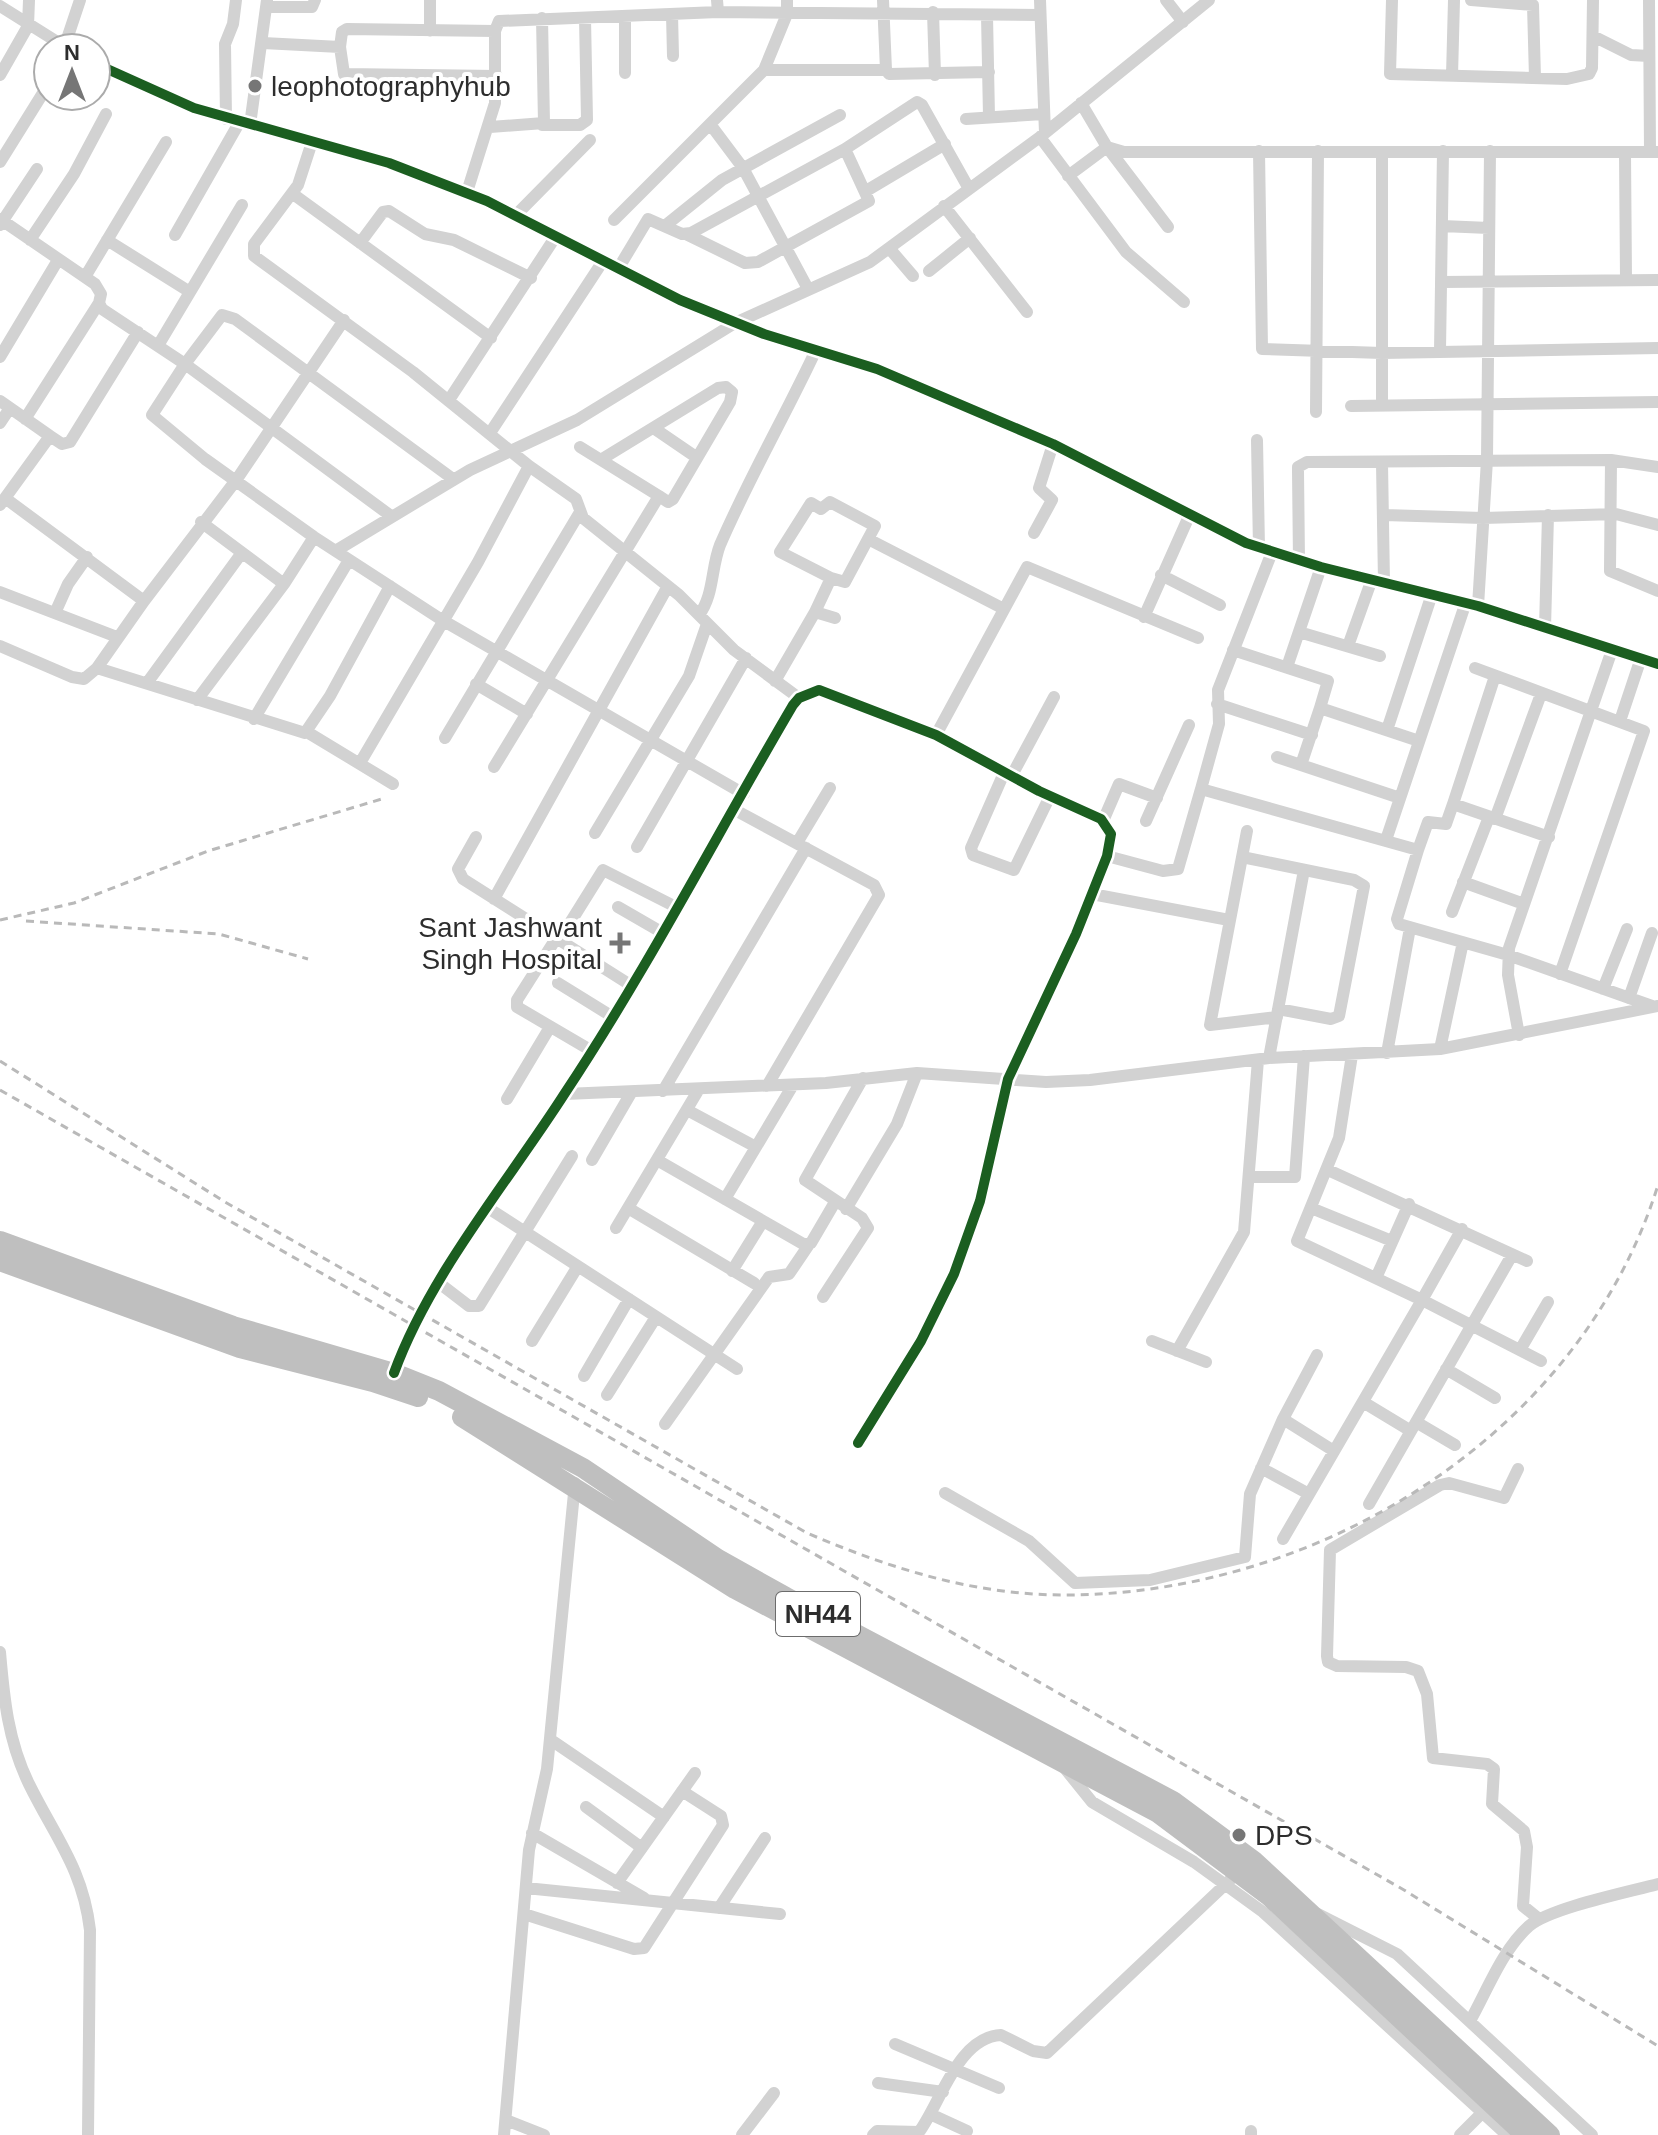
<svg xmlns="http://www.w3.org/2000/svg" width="1658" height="2135" viewBox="0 0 1658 2135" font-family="Arial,sans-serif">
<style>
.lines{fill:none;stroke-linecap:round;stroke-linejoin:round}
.minor{stroke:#d2d2d2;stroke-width:12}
.highway{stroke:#bfbfbf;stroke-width:20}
.rail{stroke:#b9b9b9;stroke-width:3;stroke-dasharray:8 6;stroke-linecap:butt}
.cycleway-casing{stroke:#fff;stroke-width:15}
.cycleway{stroke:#1b5e20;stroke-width:10}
.poi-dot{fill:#767676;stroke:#fff;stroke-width:3}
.labels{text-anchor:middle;stroke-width:8;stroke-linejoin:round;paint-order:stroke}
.shield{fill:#fff;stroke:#6c6c6c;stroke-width:2}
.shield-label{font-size:26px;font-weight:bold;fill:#2d2d2d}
.poi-label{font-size:28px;fill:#2d2d2d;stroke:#fff;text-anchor:start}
</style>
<rect width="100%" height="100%" fill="#fff"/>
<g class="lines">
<path class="minor" d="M883,0l3,70 3,4 100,-2
M1040,0l5,133
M1166,0l17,22
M1392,0l-2,74 177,5 22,-5 3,-6 1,-68
M1471,0l62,5 2,73
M1649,0l1,152
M0,6l67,42
M267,7h45l3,-7
M718,12l322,3
M933,12l2,63
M672,14l1,42
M987,15l2,102
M625,16v57
M430,31v-31
M1593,36l38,19 18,1
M263,43l77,4 2,-15 5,-3 148,2
M340,47l4,27 153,2
M64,48l16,-48
M96,64l98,44 195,55 98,38 193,99 84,34 113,35 176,75 193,99 75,24 157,39 180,58
M764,70h122
M0,75l28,-49 1,-26
M1452,76l2,-76
M1081,103l26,44 17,5h534
M226,119l-1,-75 8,-20 3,-24
M966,119l77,-5
M710,124l33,44 64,119
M250,125l17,-125
M542,125h38l7,-5 -2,-102
M490,127l54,-4 -2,-105
M1040,137l86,115 58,50
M312,142l-14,43 -44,59v12l159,116 116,94 47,33 7,19 96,77 55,55 65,48
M1259,151l3,198 120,4 276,-5
M1382,152v254
M1625,153l1,126
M0,162l48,-77
M1068,176l39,-29 61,80
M866,191l79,-47
M467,192l28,-89v-72l4,-10 219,-9 -1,-12
M293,194l198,144
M944,206l83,106
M517,214l73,-74
M0,219l95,65 6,10 -2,9 3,6 83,55 -33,51 53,44 109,78 128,83 302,174
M614,220l150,-150 23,-56v-14
M0,225l37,-56
M666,225l56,-45 118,-65
M1442,226l47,2
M686,234l59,29 13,-1 111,-61 -24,-52
M175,235l64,-112
M30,240l44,-66 32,-60
M107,240l83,52
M360,243l23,-31 6,-1 36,23 29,6 77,38
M889,248l24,28
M618,269l30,-50 34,15 9,-1 154,-84 72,-47 5,3 46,82
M929,271l41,-33
M85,277l81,-135
M1442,282l216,-2
M159,344l83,-139
M1440,351l3,-200
M0,357l58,-97
M449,400l107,-164
M0,401l50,35 -50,69
M1351,406l307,-4
M1316,412l2,-261
M25,419l74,-116
M0,423l10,-15
M655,429l41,28
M490,433l113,-172
M50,436l12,8 8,-2 68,-110
M1257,440l2,108
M580,447l79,49
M1611,460l-1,111 48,20
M1382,463l2,119
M5,498l139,103 -47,67
M1384,515l99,3 133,-4 42,11
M391,516l-206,-152 37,-49 13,4 218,160
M201,522l83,62
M1034,533l18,-33 -13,-12 14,-44
M868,539l136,70
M337,550l133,-80 107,-50 158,-97 135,-61 170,-125 169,-137
M1299,561l-1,-90v-4l9,-5 304,-2 47,7
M1161,575l59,30
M0,592l117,45
M144,601l93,-122 107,-159
M1478,606l9,-146 3,-309
M815,612l16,-34 -51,-26 31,-49 10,6 9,-7 45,24 -30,56 -14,-4
M55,613l13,-29 19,-27
M699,615c15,-20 12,-47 21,-70 29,-67 65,-129 96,-195
M1144,617l46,-103
M1545,628l3,-113
M1299,632l81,24
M0,646l72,31 12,2 13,-11 208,65 25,-37 60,-110
M1348,646l24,-67
M1233,650l95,31 -8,27
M1287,667l34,-100
M1475,668l169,63 -84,243
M775,681l40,-69 20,6
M147,683l94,-129
M476,684l51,30
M197,700l87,-116 30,-47
M1217,704l95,31
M254,719l95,-159
M1620,721l21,-63
M1387,730l45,-136
M307,732l86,52
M936,735l91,-168 171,71
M445,738l135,-226
M1277,757l123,41
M360,763l118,-201 51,-96
M1301,765l19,-57 99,33
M494,767l165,-271 9,6 5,-3 57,-97 2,-10 -6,-5 -8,1 -116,71
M1004,773l-33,75 2,7 41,15 36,-74
M1011,777l43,-80
M1201,789l18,-65 -1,-34 54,-138
M1453,804l42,-128
M735,810l139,75 5,10 -112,191
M1495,819l46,-125
M1103,821l16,-37 38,14
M1146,821l43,-96
M1247,831l-37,194 67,-8
M595,833l94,-157 18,-52
M476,837l-18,32 5,10 169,107
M1386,840l80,-238
M797,843l33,-55
M637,847l109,-189
M1418,850l-21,69 2,5 109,31 144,51
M1107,856l56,15 15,-2 23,-80 217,61 10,-28 18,2 7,-20 96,33
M1242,857l112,23 10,6 -25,130 -8,3 -53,-10
M1463,882l61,22
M1092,894l137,26
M494,899l174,-313
M618,907l45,26
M1452,912l37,-95
M557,937l-40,63v7l75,44
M560,939l43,-69 75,38
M558,983l55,34
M1603,989l24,-60
M1629,998l23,-65
M1519,1035l-11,-60 1,-27 103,-298
M1440,1049l23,-107
M1387,1053l23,-125
M1269,1058l35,-188
M663,1091l143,-243
M565,1094l261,-11 91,-10 129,9 44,-2 179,-22 171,-9 218,-43
M507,1099l43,-72
M687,1110l69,37
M592,1160l39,-67
M657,1160l148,85 6,-2 24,-41
M1328,1170l199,91
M1249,1177h46l9,-121
M725,1199l68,-114
M488,1208l249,161
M628,1208l126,75
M1311,1208l81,33
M846,1209l51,-85 20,-51
M616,1228l83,-139
M1462,1229l-40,71 119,61
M732,1271l31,-50
M1376,1278l33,-74
M439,1283l30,23h10l93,-150
M823,1297l45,-69 -6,-10 -57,-38 58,-102
M532,1341l46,-75
M1152,1341l54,21
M1520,1350l28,-48
M1177,1351l67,-119 14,-172
M1317,1355l-34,64 51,32
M1446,1369l49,29
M394,1373c36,-99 114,-191 171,-280 83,-125 152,-259 228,-388l6,-7 20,-8 117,45 103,56 62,28 10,15 -4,22 -31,78 -68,145 -28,122 -26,73 -33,67 -63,102
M584,1376l45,-77
M607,1395l49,-78
M1363,1402l48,29
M1416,1422l39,23
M665,1424l104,-147 20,-3 19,-28
M1261,1468l48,26
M1518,1469l-14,29 -55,-15 -9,2 -110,65 -3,106 1,6 9,4 69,1 12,4 9,23 6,64 54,6 7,5 -2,35 32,27 3,16 -4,59 16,13
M945,1493l84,48 46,42 75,-3 95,-23 5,-63 33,-75
M1369,1504l143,-249
M1283,1539l139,-239 -125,-59 42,-103 13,-83
M0,1652c4,47 8,89 29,132 26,53 54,85 61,146l-2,205
M551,1740l113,77
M1063,1766l29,36 102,60 69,50 244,223
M586,1807l56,41
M532,1833l112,65
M617,1883l78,-110
M526,1888l254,26
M719,1908l46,-70
M524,1914l110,35 10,-1 79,-123 -2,-9 -39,-25
M1318,1914l79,40 195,181
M1470,2021c17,-30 32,-71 59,-95 21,-18 99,-34 129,-42
M895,2044l104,44
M878,2083l65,9
M930,2114l37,17
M506,2120l38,15
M1251,2131v4
M504,2135l25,-285 18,-81 28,-286
M742,2135l32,-42
M873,2135l4,-4 42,1c22,-30 39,-95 82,-97l32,16 14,2 183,-173
M1460,2135l23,-23"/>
<path class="highway" d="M0,1241l233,85 161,47 45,18 144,77 135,91 68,38 387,204 81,60 296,274
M0,1261l240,87 133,34 45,15
M462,1417l273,172 423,224 111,83 256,239"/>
<path class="rail" d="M0,920l74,-17 134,-52 177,-53
M26,921l193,13 89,25
M0,1061l225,141 582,331c82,35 166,62 257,62 255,0 516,-160 594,-410
M0,1090l1404,800 254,156"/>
<defs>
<path id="cycleway" d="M96,64l98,44 195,55 98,38 193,99 84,34 113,35 176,75 193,99 75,24 157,39 180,58
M394,1373c36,-99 114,-191 171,-280 83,-125 152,-259 228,-388l6,-7 20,-8 117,45 103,56 62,28 10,15 -4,22 -31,78 -68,145 -28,122 -26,73 -33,67 -63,102"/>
</defs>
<use href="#cycleway" class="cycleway-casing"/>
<use href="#cycleway" class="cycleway"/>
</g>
<g class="poi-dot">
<circle cx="255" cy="86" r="8"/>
<path d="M616 931h8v8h8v8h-8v8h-8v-8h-8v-8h8z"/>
<circle cx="1239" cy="1835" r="8"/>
</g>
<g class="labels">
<rect class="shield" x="776" y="1592" width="84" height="44" rx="6"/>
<g class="shield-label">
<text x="818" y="1623">NH44</text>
</g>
<g class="poi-label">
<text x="271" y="96">leophotographyhub</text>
<text x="602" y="937" text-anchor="end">Sant Jashwant<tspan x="602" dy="32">Singh Hospital</tspan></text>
<text x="1255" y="1845">DPS</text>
</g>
</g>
<g transform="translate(72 72)"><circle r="38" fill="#ffffff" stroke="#ababab" stroke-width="2"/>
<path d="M0-6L14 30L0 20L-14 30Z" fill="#767676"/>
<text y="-12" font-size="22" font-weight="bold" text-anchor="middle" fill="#2d2d2d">N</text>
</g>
</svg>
